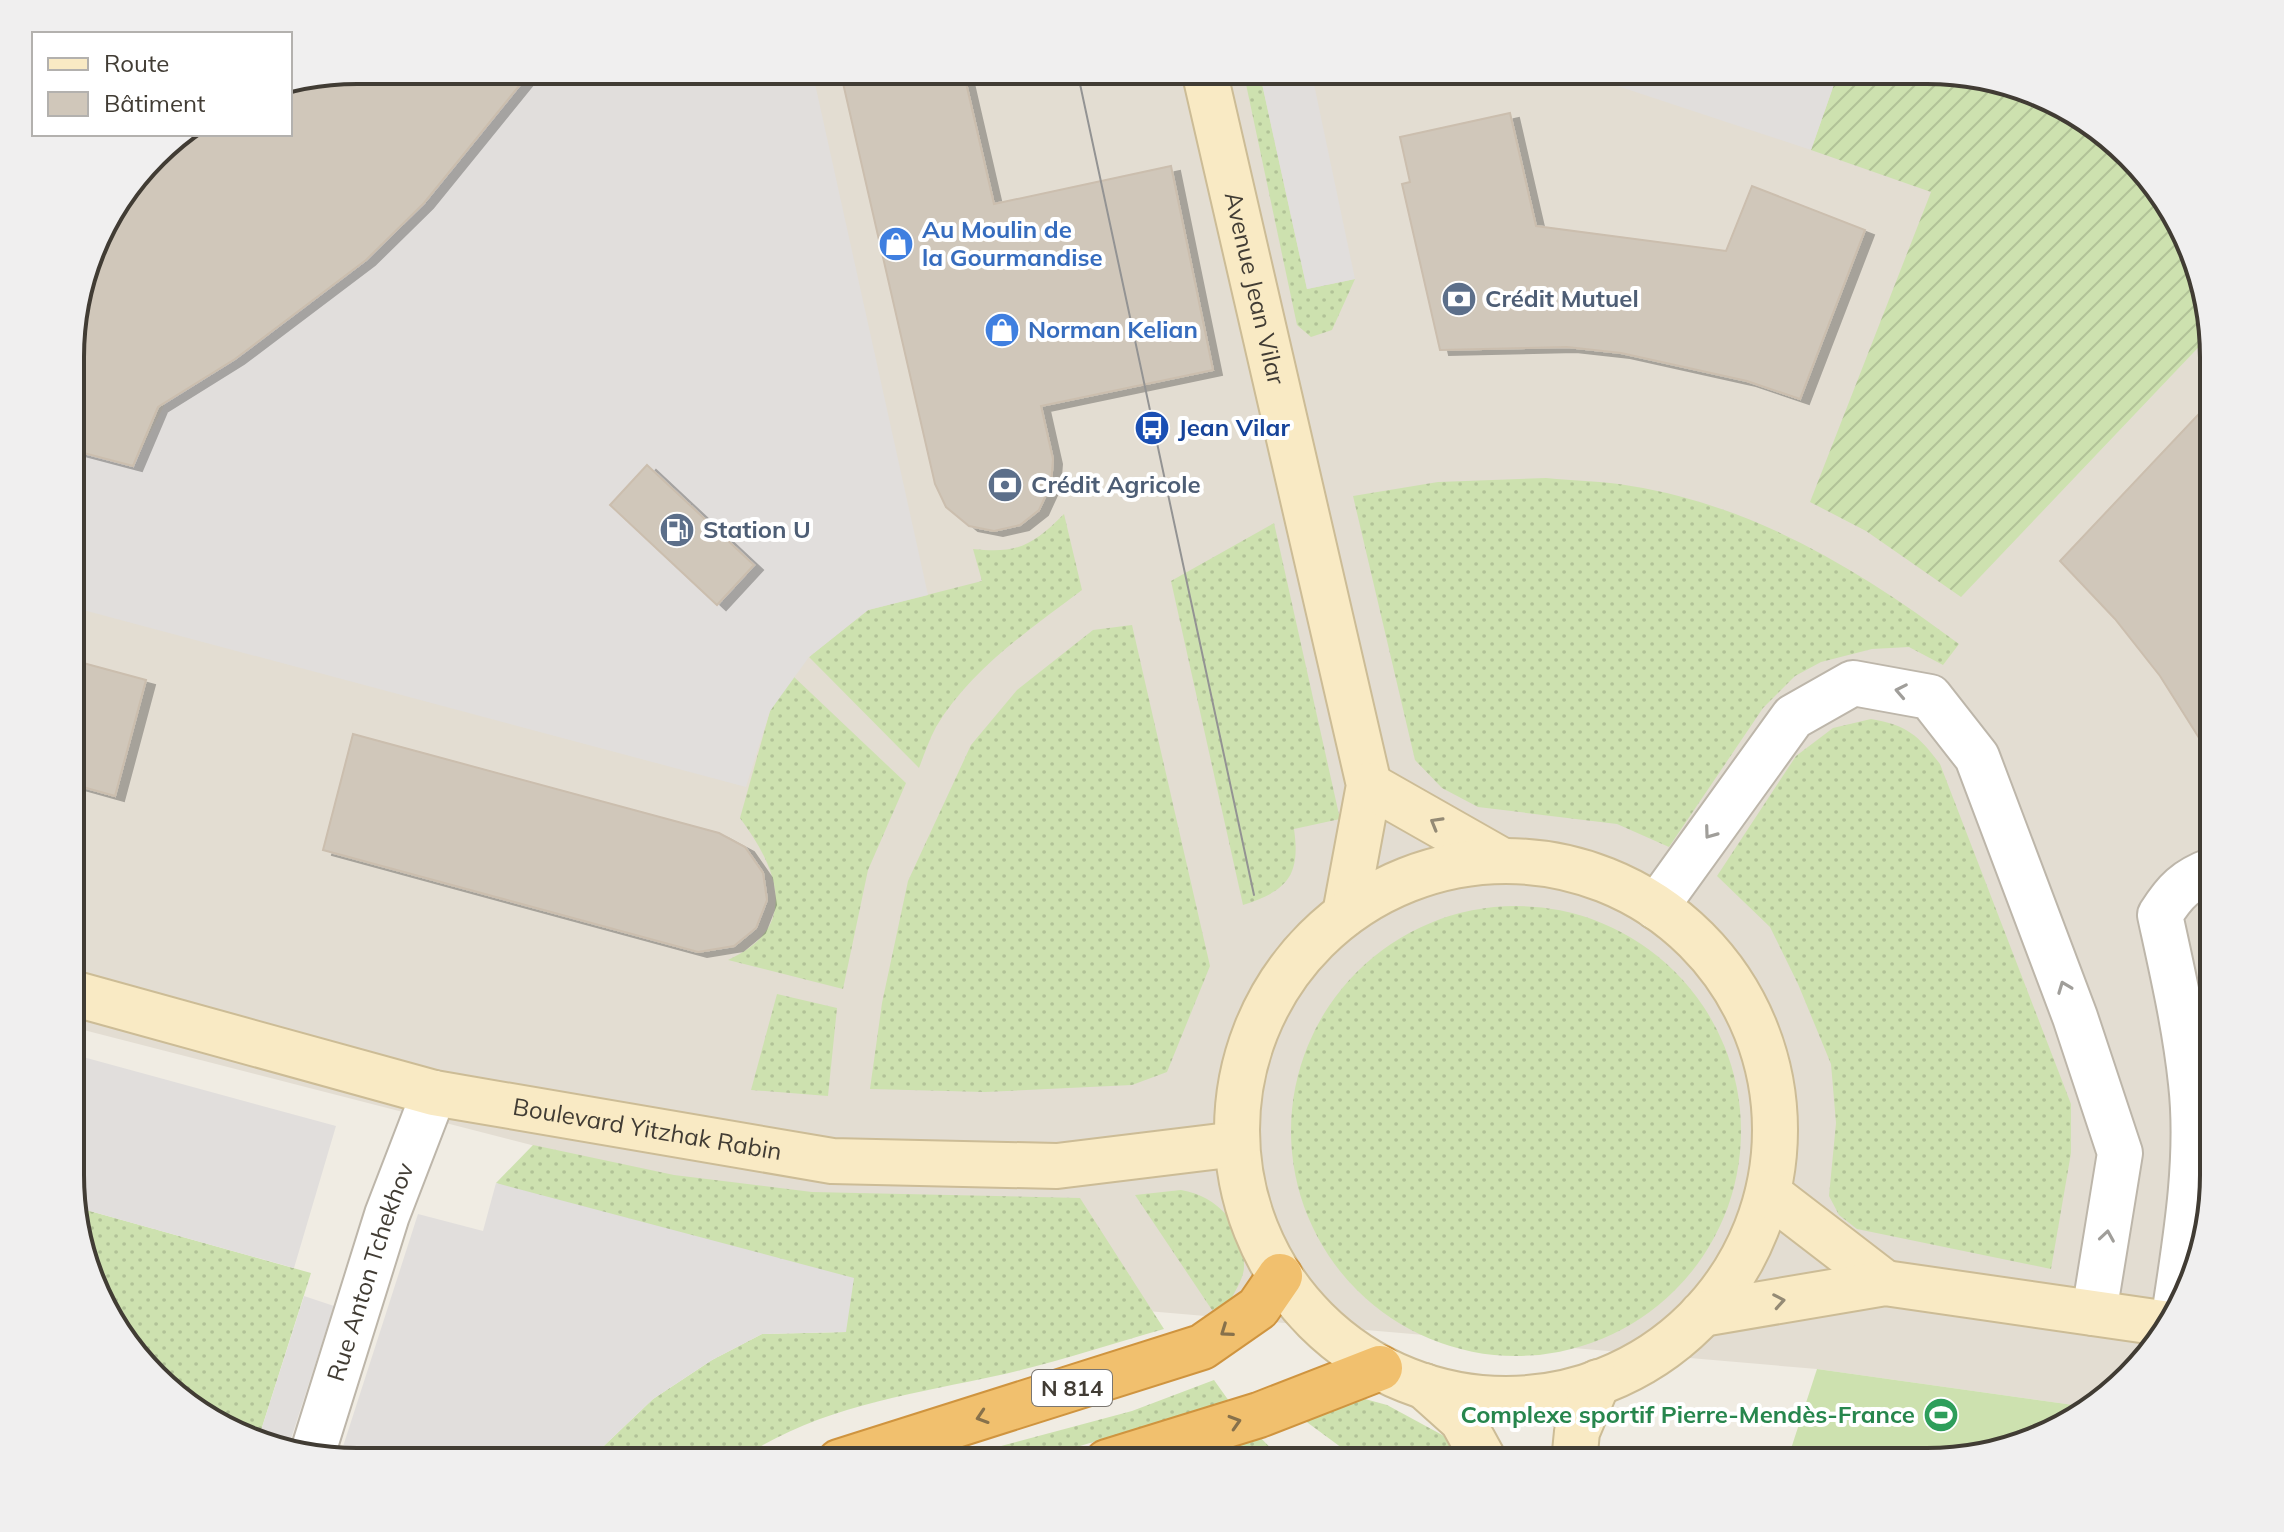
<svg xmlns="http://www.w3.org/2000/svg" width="2284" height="1532" viewBox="0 0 2284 1532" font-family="Mulish,sans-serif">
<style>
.residential{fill:#e3ddd2}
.grass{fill:url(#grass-dots)}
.garden{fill:url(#garden-furrows)}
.pitch{fill:#cde1af}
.parking{fill:#e1dedc}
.building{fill:#d0c7ba;stroke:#cbbeae;stroke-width:2;filter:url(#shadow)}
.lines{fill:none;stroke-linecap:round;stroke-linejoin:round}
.street-casing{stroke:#bdb6aa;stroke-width:48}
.secondary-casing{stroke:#ccbc96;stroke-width:48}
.highway-casing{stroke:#cf943f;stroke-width:48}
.street{stroke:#fff;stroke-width:44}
.secondary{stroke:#f9eac4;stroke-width:44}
.highway{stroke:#f1c06e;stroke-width:44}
.tram{stroke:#939393;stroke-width:2}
.oneway{stroke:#a09e9a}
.oneway2{stroke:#948a75}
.oneway3{stroke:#87714b}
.labels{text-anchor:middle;stroke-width:8;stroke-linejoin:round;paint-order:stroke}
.shield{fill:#fff;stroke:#7a7671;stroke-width:2}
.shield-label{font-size:22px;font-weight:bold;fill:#413c34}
.shop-label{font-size:24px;font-weight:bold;fill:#366cbe;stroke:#fff;text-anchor:start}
.street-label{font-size:24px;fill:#413c34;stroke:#fff}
.service-label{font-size:24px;font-weight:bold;fill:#4e5e75;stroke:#fff;text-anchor:start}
.transit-label{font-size:24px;font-weight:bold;fill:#164399;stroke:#fff;text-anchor:start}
.leisure-label{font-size:24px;font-weight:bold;fill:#27864d;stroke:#fff;text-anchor:end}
.rim{fill:none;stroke:#413c34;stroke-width:4}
</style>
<defs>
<pattern id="grass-dots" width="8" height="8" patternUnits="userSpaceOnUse" patternTransform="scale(2)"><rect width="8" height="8" fill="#cde1af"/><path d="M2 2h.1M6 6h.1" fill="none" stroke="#b1c297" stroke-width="1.8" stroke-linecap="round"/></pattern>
<pattern id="garden-furrows" width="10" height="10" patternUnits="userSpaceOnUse" patternTransform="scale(2)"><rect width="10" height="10" fill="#cde1af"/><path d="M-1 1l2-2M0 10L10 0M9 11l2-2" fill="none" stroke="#b1c297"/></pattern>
<filter id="shadow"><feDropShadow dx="9" dy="5" stdDeviation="0" flood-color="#0004"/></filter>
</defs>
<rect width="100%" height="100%" fill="#f0ece3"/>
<path class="residential" d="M357,70h1571l91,15 68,34 89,95 37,125v854l-48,142 -77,72 -271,-38 -786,-68 -176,-73 -783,-201v-707l28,-90 67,-89 123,-7v-51z"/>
<path class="grass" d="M1243,70h16l48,219 48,-10 -23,51 -21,7 -14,-12z
M1546,478c28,3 58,3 85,8 124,20 229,84 328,158l-16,21 -34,-18 -37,2 -51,13 -26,14 -32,32 -94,139 -52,-23 -139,-17 -36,-19 -27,-28 -62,-264 85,-14z
M1064,514l18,76c-52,39 -112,80 -146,137 -7,13 -12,28 -17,41l-110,-111 59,-47 114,-29 -9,-32c45,5 60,-4 91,-35z
M1274,523l66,296 -46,10c7,48 -8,62 -51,76l-72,-324z
M1132,625l78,341 -43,106 -35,13 -147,7 -115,-3 12,-86 26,-122 63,-136 46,-55 76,-60z
M793,676l113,107 -38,87 -25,119 -115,-29c73,-33 50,-91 12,-142l30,-107z
M1871,719c36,6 47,16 69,45l131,340v49l-20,116 -194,-40 -18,-14 -10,-19 7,-73 -5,-59 -33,-80 -28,-57 -53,-51 79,-120 37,-28z
M1291 1131a225 225 0 1 1 450 0a225 225 0 1 1-450 0Z
M777,994l60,14 -9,88 -77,-6z
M533,1145l141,30 138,17 268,6 84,131c-54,15 -109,34 -164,46 -91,20 -186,32 -264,87h-149l66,-63 59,-39 50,-26 84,-2 -350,-149z
M1181,1190c39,7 64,37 63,77 0,11 -10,26 -15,36l-17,7 -77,-115z
M72,1206l239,67 -54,170 -60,-30 -88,-94z
M1214,1380l15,21 -202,61h-86l191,-51z
M1365,1399l22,6 59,32 14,25h-99l-57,-42z
M1254,1431l30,31h-132z"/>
<path class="garden" d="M1839,70h89l91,15 68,34 89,95 36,119 -251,264 -95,-66 -56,-29 121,-310 -120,-42z"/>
<path class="pitch" d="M1817,1369l271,38 -18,17 -125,37h-158z"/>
<path class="parking" d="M531,70h281l116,525 -60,15 -59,47 -39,54 -24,76 -674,-180v-157l61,16 33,-64 69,-43 131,-99 58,-57z
M1259,70h52l44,209 -48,10z
M1569,70h270l-28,80z
M72,1054l264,72 -42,142 -222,-62z
M496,1183l358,95 -8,54 -84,2 -50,26 -59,39 -66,63 -248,-3 79,-245 65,17z
M304,1296l30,10 -47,145 -22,-4 -8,-4z"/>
<path class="building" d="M357,70h175l-108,133 -58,57 -131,99 -77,48 -25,59 -61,-16v-130l28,-90 67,-89 12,-7h111v-51z
M840,70h123l31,134 177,-38 42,204 -172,36 12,53 -2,25 -12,26 -19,15 -26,6 -25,-5 -23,-19 -11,-23z
M1510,113l26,113 190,25 26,-65 113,44 -65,169 -53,-18 -126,-28 -54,-6 -127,3 -38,-166 8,-2 -10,-45z
M2213,399v361l-53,-84 -45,-57 -55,-58z
M647,465l107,100 -37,40 -107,-100z
M72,660l74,20 -31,116 -43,-12z
M353,734l366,99 26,14 18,26 4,27 -11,28 -22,18 -36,6 -375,-102z"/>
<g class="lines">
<defs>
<g id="street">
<path d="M1656,907l137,-190 60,-34 77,14 47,60 98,260 45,136 -26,160"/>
<path d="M2176,1303c11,-71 23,-149 15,-220 -6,-57 -19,-113 -31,-168 15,-24 26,-35 53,-45"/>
<path id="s1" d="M312,1455l75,-240 47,-122"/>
</g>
<g id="secondary">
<path id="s2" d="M1204,70l165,715 -24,129"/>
<path d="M1369,785l132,75"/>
<circle cx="1506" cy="1130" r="269"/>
<path id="s3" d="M72,993l362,100 398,68 225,5 180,-22"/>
<path d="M1768,1193l117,90"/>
<path d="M1702,1314l183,-31 284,41"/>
<path d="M1424,1386l38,34 23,42"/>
<path d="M1574,1462l3,-30 21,-50"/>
</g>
<path id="highway" d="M839,1462l363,-115 56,-39 22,-32
M1107,1462l152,-47 121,-47"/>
</defs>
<use href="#street" class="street-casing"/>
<use href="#secondary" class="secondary-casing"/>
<use href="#highway" class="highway-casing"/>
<use href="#street" class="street"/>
<use href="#secondary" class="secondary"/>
<use href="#highway" class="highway"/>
<path class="tram" d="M1077,70l177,825"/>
</g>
<defs><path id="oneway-chevron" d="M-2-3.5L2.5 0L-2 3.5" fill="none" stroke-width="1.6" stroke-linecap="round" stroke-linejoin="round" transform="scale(2)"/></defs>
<g class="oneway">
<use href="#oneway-chevron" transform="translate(1901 691) rotate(-169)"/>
<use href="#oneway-chevron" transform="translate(1710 833) rotate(126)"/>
<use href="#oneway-chevron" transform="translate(2064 987) rotate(-111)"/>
<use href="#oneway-chevron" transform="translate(2107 1236) rotate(-81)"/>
</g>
<g class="oneway2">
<use href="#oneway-chevron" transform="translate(1436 823) rotate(-150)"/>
<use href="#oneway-chevron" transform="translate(1779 1301) rotate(-10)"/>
</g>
<g class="oneway3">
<use href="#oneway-chevron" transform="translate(1226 1331) rotate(145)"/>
<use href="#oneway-chevron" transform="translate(982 1417) rotate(162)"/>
<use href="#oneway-chevron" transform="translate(1235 1422) rotate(-17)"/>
</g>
<defs>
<symbol id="shop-disc" viewBox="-11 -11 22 22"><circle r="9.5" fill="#3f7fe0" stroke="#fff"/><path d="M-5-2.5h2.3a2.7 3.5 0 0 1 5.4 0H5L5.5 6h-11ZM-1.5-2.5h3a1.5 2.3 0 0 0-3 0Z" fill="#fff"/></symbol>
<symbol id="bank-disc" viewBox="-11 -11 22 22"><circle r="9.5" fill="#5c6f8a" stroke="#fff"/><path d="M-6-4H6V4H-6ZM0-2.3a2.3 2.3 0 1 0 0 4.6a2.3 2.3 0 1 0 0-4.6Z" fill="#fff"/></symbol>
<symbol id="bus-disc" viewBox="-11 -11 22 22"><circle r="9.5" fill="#1a4fb4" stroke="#fff"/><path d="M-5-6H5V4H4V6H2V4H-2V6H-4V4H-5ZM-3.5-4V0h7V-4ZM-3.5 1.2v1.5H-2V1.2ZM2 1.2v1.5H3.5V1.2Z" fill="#fff"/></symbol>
<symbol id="fuel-disc" viewBox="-11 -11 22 22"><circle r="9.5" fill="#5c6f8a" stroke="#fff"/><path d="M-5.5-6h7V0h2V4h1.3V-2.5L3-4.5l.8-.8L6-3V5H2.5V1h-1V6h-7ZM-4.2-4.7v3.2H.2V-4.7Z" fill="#fff"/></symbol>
<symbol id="stadium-disc" viewBox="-11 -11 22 22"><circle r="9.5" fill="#2e9e5b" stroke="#fff"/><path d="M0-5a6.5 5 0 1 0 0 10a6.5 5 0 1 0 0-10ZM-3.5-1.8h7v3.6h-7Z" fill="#fff"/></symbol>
</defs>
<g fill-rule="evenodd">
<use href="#shop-disc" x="876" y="224" width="40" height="40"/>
<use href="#bank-disc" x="1439" y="279" width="40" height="40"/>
<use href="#shop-disc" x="982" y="310" width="40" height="40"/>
<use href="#bus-disc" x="1132" y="408" width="40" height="40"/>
<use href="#bank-disc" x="985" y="465" width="40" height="40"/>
<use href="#fuel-disc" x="657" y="510" width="40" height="40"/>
<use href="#stadium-disc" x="1921" y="1395" width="40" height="40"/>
</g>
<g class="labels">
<rect class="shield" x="1032" y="1370" width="80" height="36" rx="6"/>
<g class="shield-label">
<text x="1072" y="1396">N 814</text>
</g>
<g class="shop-label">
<text x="922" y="238">Au Moulin de<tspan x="922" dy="28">la Gourmandise</tspan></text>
<text x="1028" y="338">Norman Kelian</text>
</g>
<g class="street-label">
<text dy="8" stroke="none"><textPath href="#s2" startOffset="224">Avenue Jean Vilar</textPath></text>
<text dy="8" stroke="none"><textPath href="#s3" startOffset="592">Boulevard Yitzhak Rabin</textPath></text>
<text dy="8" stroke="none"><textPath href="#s1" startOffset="192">Rue Anton Tchekhov</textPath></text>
</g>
<g class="service-label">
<text x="1485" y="307">Crédit Mutuel</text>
<text x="1031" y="493">Crédit Agricole</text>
<text x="703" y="538">Station U</text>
</g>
<g class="transit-label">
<text x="1178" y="436">Jean Vilar</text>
</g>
<g class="leisure-label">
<text x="1915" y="1423">Complexe sportif Pierre-Mendès-France</text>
</g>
</g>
<path d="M0 0H2284V1532H0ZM357 84H1927A273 273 0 0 1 2200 357V1175A273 273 0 0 1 1927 1448H357A273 273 0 0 1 84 1175V357A273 273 0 0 1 357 84Z" fill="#f0efef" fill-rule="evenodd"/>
<path class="rim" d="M357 84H1927A273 273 0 0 1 2200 357V1175A273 273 0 0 1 1927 1448H357A273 273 0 0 1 84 1175V357A273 273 0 0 1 357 84Z"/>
<rect x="32" y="32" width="260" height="104" fill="#ffffff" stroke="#b3b1ae" stroke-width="2"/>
<rect x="48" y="58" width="40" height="12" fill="#f9eac4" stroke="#b3b1ae" stroke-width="2"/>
<text x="104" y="72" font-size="24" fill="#413c34">Route</text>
<rect x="48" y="92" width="40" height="24" fill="#d0c7ba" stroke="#b3b1ae" stroke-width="2"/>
<text x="104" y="112" font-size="24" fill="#413c34">Bâtiment</text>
</svg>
